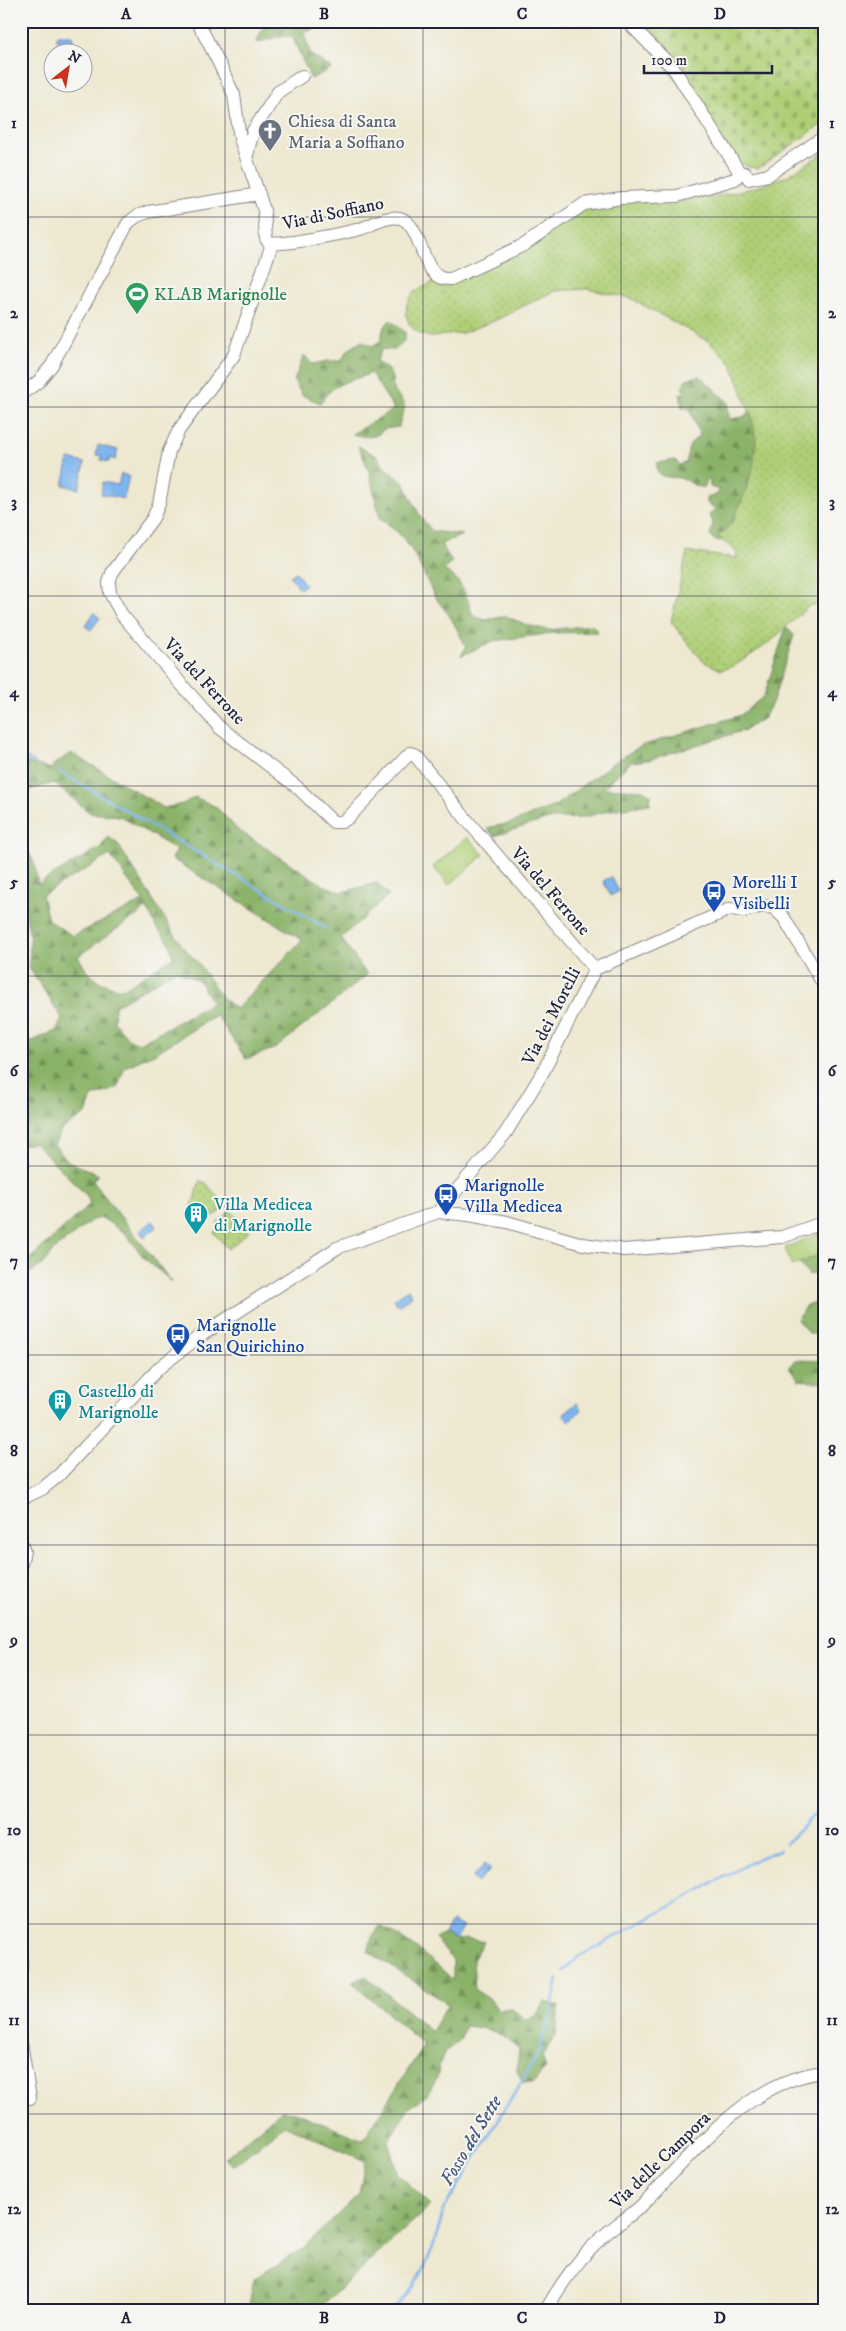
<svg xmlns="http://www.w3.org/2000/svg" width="846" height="2331" viewBox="0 0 846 2331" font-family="'IM FELL DW Pica',serif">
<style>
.forest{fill:url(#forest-firs);stroke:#566a51;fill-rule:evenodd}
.cemetery{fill:url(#cemetery-stones);stroke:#687858}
.park{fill:#aecf76;stroke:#687858}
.garden{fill:url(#garden-dots);stroke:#687858}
.water{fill:#7fb5ee;stroke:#506c94}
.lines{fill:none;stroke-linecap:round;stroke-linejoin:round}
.stream{stroke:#7fb5ee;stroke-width:2.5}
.minor-casing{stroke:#888586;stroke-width:14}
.minor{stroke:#fff;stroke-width:12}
.grid{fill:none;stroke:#22223b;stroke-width:1;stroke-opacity:0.55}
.labels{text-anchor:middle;stroke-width:4;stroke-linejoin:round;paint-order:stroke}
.worship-label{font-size:18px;fill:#5b616d;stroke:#f6f6f2;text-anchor:start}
.street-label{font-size:18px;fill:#22223b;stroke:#f6f6f2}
.leisure-label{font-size:18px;fill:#27864d;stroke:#f6f6f2;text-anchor:start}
.transit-label{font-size:18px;fill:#164399;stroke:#f6f6f2;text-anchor:start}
.culture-label{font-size:18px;fill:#0d838f;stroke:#f6f6f2;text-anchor:start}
.water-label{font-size:19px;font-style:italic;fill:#43557a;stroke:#f6f6f2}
.neatline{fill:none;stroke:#22223b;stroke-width:2}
.grid-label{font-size:16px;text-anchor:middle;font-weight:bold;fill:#22223b}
</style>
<defs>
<pattern id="forest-firs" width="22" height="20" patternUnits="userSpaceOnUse" patternTransform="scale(1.25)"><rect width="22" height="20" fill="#8ab267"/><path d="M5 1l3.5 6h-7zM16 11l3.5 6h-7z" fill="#709056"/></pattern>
<pattern id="cemetery-stones" width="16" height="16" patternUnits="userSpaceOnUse" patternTransform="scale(1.25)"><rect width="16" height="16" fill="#aecf76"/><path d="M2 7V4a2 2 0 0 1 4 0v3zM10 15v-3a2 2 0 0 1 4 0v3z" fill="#95b167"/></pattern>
<pattern id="garden-dots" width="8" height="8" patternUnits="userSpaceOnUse" patternTransform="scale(1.25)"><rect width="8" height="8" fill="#aecf76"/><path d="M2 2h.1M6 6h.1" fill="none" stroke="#95b167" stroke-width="1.8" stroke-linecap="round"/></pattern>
</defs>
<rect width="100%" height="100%" fill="#f6f6f2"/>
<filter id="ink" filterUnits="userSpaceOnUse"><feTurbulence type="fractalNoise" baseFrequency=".02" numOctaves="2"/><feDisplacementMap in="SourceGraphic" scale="10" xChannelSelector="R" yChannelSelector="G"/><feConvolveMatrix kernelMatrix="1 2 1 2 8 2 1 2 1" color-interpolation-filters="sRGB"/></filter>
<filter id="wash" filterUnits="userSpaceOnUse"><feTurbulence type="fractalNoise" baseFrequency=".0096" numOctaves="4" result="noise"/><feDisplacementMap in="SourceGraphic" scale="20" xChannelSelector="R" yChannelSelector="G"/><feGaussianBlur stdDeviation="1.12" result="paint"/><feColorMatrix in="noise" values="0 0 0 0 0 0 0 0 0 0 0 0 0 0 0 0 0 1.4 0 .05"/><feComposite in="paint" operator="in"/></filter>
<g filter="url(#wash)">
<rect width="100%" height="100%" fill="#eee8d0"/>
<path class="forest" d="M261,21h72l-29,12 7,22 21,13 -21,11 -19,-43h-11l-25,7 7,-15z
M390,320l15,12v8l-11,10 -12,-1 -6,13c14,7 17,12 17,28 18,20 10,16 6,37l-15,2c-9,11 -19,8 -32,5l42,-25 -23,-36c-23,10 -35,7 -51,30l-18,-8 -8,-14 10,-26 8,9 16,-3h13l7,-11 14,-9 10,5 9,-5 2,-12z
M700,376l28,26 1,17 14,-2 15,-12 11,60 -45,75 -8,1 -6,-5 3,-14 -4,-7 7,-6 -9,-6v-5l9,-3 4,-5 -10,-3 -1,-9h-3l-1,9c-13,1 -12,-5 -22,-8 -11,-4 -28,3 -26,-16l18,-3 5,5 7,-3c-1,-10 3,-22 13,-26l-11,-28h-7l-2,-15 6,1 -4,-6 4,-9z
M358,446l19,10 7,11 20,16 16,33 12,15 31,4 -22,9 11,18 -8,8c21,13 21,24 29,46l13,4 20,-4 21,9 21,5 44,-5 6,7 -44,1 -61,8 -32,15 5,-9c-4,-9 -9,-18 -14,-27 -5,-9 -13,-16 -18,-25 -16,-31 -22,-57 -54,-76l-11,-48z
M786,627l8,8 -21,66 -9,17 -19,12 -97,30 -17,2 -28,26 40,2 8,5 -1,9 -39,6 -30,8 -33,1 -54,17 -7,-8 24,-5 45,-18 57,-42 28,-17 100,-31 23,-19z
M71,753l93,55 19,-4 12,-7 21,10 22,23 87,56 17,6 35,-9 12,12 -48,43 26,37 -91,73 -30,11 -30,-44 -62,39 -29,13 -8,21 -25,9 -6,17 -24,15 -8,16 14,16 31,14 -7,5 80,102 -28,-24 -18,-24 -24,-16 -10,2 -38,30 -12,15 -21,14v-12l69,-63 -3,-8 -52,-53 -14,2v-99l36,-16 5,-12 -33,-50 1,-27 -4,-30 -5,-12v-65l14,32 3,18 63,-37 7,-10 9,6 66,104c22,19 32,49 53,62l66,-69 -130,-81 5,-9 -57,-34 -30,-3 -36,-30 -29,8 -4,3v-33l32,8v-4zM110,855l33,46 -70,35 -25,-16 -6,-25zM147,908l9,19 13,15 4,15 -50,32c-24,-4 -34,-12 -45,-33zM176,970l23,11 13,22 -73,40 -11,-5 -14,-16 1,-16z
M825,1252v17l-16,6 -10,-12z
M825,1298v40l-16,-5 -12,-13 9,-15z
M795,1360l30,1v22l-26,-3 -10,-13z
M380,1926c28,14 51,33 73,54v-20l-18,-22 10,-5 11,7 10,-2 18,4 -11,18 2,30 16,10 7,10 13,-2 14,11 11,-3 8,-14 15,4 -3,29 -14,21 4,12 -13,15 -10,-1 -6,-11 2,-23c-16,-15 -31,-20 -54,-22l-5,14 -15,12 -6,14 -2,13 -10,16 -19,14 -20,32 10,33 33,31 -114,105h-69l6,-31 49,-31 56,-54 6,-33 -81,-36 -52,42 -8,-9 57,-47 13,1 69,28 61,-95 -72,-63 14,-6 65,55 17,-27 -80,-53 4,-14z"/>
<path class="cemetery" d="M631,21h194v101l-66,46 -11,-1 -10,-6z"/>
<path class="park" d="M467,837l17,18 -35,30 -16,-18z
M825,1231v21l-33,14 -7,-18z"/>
<path class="garden" d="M825,152v451l-16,3 -40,37 -35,23 -13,4 -18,-9 -32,-39 16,-70 50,6 -1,-7 -18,-14 15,-16 11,-26 9,-27 3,-26 -4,-24 -20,-53 -24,-24 -78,-43 -43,-9 -33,2 -60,30 -32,12 -31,4 -11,-3 -10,-8 -4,-11 1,-11 6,-11 27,-15 11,1 133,-75 93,-8 36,1 40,-9 34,-12z
M200,1180l2,3 2,-2 22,25 -12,10 -4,-1 -8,4 -10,-13z
M231,1211l18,21 -21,17 -14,-16 4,-6v-5z"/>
<path class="water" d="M57,35h16v6h-16z
M98,445l20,5 -3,10 -5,-2 -1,4 -8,-2 1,-4 -6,-1z
M69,459l16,4 -6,26 -16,-4z
M121,474l8,2 -5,23 -23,-5 2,-12 15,3z
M296,572l9,13 -5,4 -10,-13z
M94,613l6,5 -9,12 -6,-4z
M611,877l8,14 -8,5 -8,-15z
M153,1221l4,6 -13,10 -4,-6z
M408,1289l4,7 -14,10 -4,-7z
M577,1403l5,7 -13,11 -6,-7z
M484,1865l6,5 -13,13 -5,-5z
M452,1921l11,6 -7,13 -11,-7z"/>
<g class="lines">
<path class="stream" d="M21,755l14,8
M59,771l267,157
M785,1844l40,-40
M563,1971l15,-14 181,-99 20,-8
M392,2310c23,-21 35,-43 44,-73 4,-11 5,-22 11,-33l89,-146 14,-40 8,-40"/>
</g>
</g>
<g filter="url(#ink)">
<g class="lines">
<defs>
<path id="minor" d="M197,21l21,40 16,34 6,44 24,71 2,29 3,4c14,3 75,-10 91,-14 12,-4 27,-14 40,-11 20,5 21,49 39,59 3,2 8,2 12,2l73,-34 60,-41 37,-6 56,-2 58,-17 5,-6h5l4,6
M627,21l47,48 66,104
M247,155l6,-24 25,-39 24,-16
M749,179l19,-4 57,-39
M272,244l-38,111 -55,75 -10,21 -10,53 -6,14 -41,55 -3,10 1,10 12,22 66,77 32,36 77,59 36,35h9l7,-5 61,-64 4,1 52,65 129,150
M21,394l17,-12 14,-17 76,-142 9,-7 11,-4 111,-18
M438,1212l67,-78 38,-62 52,-103 135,-60 14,2 19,-5 11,2 10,10 41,69
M21,1499l21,-10 17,-14 101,-108 40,-31 137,-88 101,-36 31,3 38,7 76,22 41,6 158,-13 43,-15
M21,1544l3,7 -3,13
M21,1947v22
M21,2043l9,55
M546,2310c17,-30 35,-55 62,-78 12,-10 27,-19 38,-31 49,-50 104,-122 179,-129"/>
</defs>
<use href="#minor" class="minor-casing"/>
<use href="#minor" class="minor"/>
</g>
</g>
<path class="grid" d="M225,21v2289M423,21v2289M621,21v2289M21,217h804M21,407h804M21,596h804M21,786h804M21,976h804M21,1166h804M21,1355h804M21,1545h804M21,1735h804M21,1924h804M21,2114h804"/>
<defs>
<symbol id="church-pin" viewBox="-11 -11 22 30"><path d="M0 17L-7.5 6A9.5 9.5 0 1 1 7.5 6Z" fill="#6b7280" stroke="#f6f6f2"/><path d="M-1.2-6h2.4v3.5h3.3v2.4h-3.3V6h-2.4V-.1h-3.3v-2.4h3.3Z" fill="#fff"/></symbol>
<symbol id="stadium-pin" viewBox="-11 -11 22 30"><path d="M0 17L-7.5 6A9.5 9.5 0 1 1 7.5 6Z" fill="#2e9e5b" stroke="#f6f6f2"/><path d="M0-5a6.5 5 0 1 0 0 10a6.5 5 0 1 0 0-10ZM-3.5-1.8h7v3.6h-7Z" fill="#fff"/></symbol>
<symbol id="bus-pin" viewBox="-11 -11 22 30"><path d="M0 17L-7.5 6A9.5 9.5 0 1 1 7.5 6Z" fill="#1a4fb4" stroke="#f6f6f2"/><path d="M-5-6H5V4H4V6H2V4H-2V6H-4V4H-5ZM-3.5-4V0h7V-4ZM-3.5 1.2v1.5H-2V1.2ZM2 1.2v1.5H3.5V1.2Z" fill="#fff"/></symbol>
<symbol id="building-pin" viewBox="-11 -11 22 30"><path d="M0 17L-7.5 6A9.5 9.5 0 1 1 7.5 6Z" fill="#0f9aa8" stroke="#f6f6f2"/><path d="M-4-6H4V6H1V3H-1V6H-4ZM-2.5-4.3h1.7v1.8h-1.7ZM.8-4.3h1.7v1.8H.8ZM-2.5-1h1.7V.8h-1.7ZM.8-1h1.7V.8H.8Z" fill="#fff"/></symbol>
</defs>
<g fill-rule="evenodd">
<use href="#church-pin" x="256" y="117" width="28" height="38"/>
<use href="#stadium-pin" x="123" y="280" width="28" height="38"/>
<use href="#bus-pin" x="700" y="878" width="28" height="38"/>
<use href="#bus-pin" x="432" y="1181" width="28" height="38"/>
<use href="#building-pin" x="182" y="1200" width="28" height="38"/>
<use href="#bus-pin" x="164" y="1321" width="28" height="38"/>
<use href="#building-pin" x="46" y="1387" width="28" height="38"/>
</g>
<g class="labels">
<g class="worship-label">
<text x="288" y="127">Chiesa di Santa<tspan x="288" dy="21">Maria a Soffiano</tspan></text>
</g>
<g class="street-label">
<text transform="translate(333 213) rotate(-12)" y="6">Via di Soffiano</text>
<text transform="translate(205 681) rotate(47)" y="6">Via del Ferrone</text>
<text transform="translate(551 891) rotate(49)" y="6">Via del Ferrone</text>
<text transform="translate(551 1016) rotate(-63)" y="6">Via dei Morelli</text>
<text transform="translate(660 2160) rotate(-44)" y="6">Via delle Campora</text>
</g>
<g class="leisure-label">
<text x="154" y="300">KLAB Marignolle</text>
</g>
<g class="transit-label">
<text x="732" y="888">Morelli I<tspan x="732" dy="21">Visibelli</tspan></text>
<text x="464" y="1191">Marignolle<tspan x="464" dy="21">Villa Medicea</tspan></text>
<text x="196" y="1331">Marignolle<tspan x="196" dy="21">San Quirichino</tspan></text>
</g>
<g class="culture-label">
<text x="214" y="1210">Villa Medicea<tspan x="214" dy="21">di Marignolle</tspan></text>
<text x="78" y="1397">Castello di<tspan x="78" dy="21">Marignolle</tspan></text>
</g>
<g class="water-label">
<text transform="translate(470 2140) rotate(-59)" y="7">Fosso del Sette</text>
</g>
</g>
<rect width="846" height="2331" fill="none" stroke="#f6f6f2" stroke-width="55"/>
<g transform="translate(68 68) rotate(31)"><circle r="24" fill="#f6f6f2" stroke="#a1a1a9"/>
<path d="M0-4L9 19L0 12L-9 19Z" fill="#c8321e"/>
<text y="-8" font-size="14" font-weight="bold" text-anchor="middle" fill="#22223b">N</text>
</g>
<path d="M644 65v8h128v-8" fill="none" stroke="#22223b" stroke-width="2.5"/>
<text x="651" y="65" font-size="15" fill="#22223b" stroke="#f6f6f2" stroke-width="4" paint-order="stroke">100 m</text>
<rect x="28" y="28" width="790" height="2276" class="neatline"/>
<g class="grid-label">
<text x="126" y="19">A</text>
<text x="324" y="19">B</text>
<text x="522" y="19">C</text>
<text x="720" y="19">D</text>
<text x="14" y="128">1</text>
<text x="832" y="128">1</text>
<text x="14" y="318">2</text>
<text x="832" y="318">2</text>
<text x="14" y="507">3</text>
<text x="832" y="507">3</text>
<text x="14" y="697">4</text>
<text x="832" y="697">4</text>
<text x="14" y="887">5</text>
<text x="832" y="887">5</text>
<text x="14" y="1076">6</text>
<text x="832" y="1076">6</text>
<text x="14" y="1266">7</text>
<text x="832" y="1266">7</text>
<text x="14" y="1456">8</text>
<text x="832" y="1456">8</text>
<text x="14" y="1645">9</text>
<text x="832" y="1645">9</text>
<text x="14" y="1835">10</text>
<text x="832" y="1835">10</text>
<text x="14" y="2025">11</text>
<text x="832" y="2025">11</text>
<text x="14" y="2214">12</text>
<text x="832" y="2214">12</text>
<text x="126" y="2323">A</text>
<text x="324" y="2323">B</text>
<text x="522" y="2323">C</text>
<text x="720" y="2323">D</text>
</g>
</svg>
